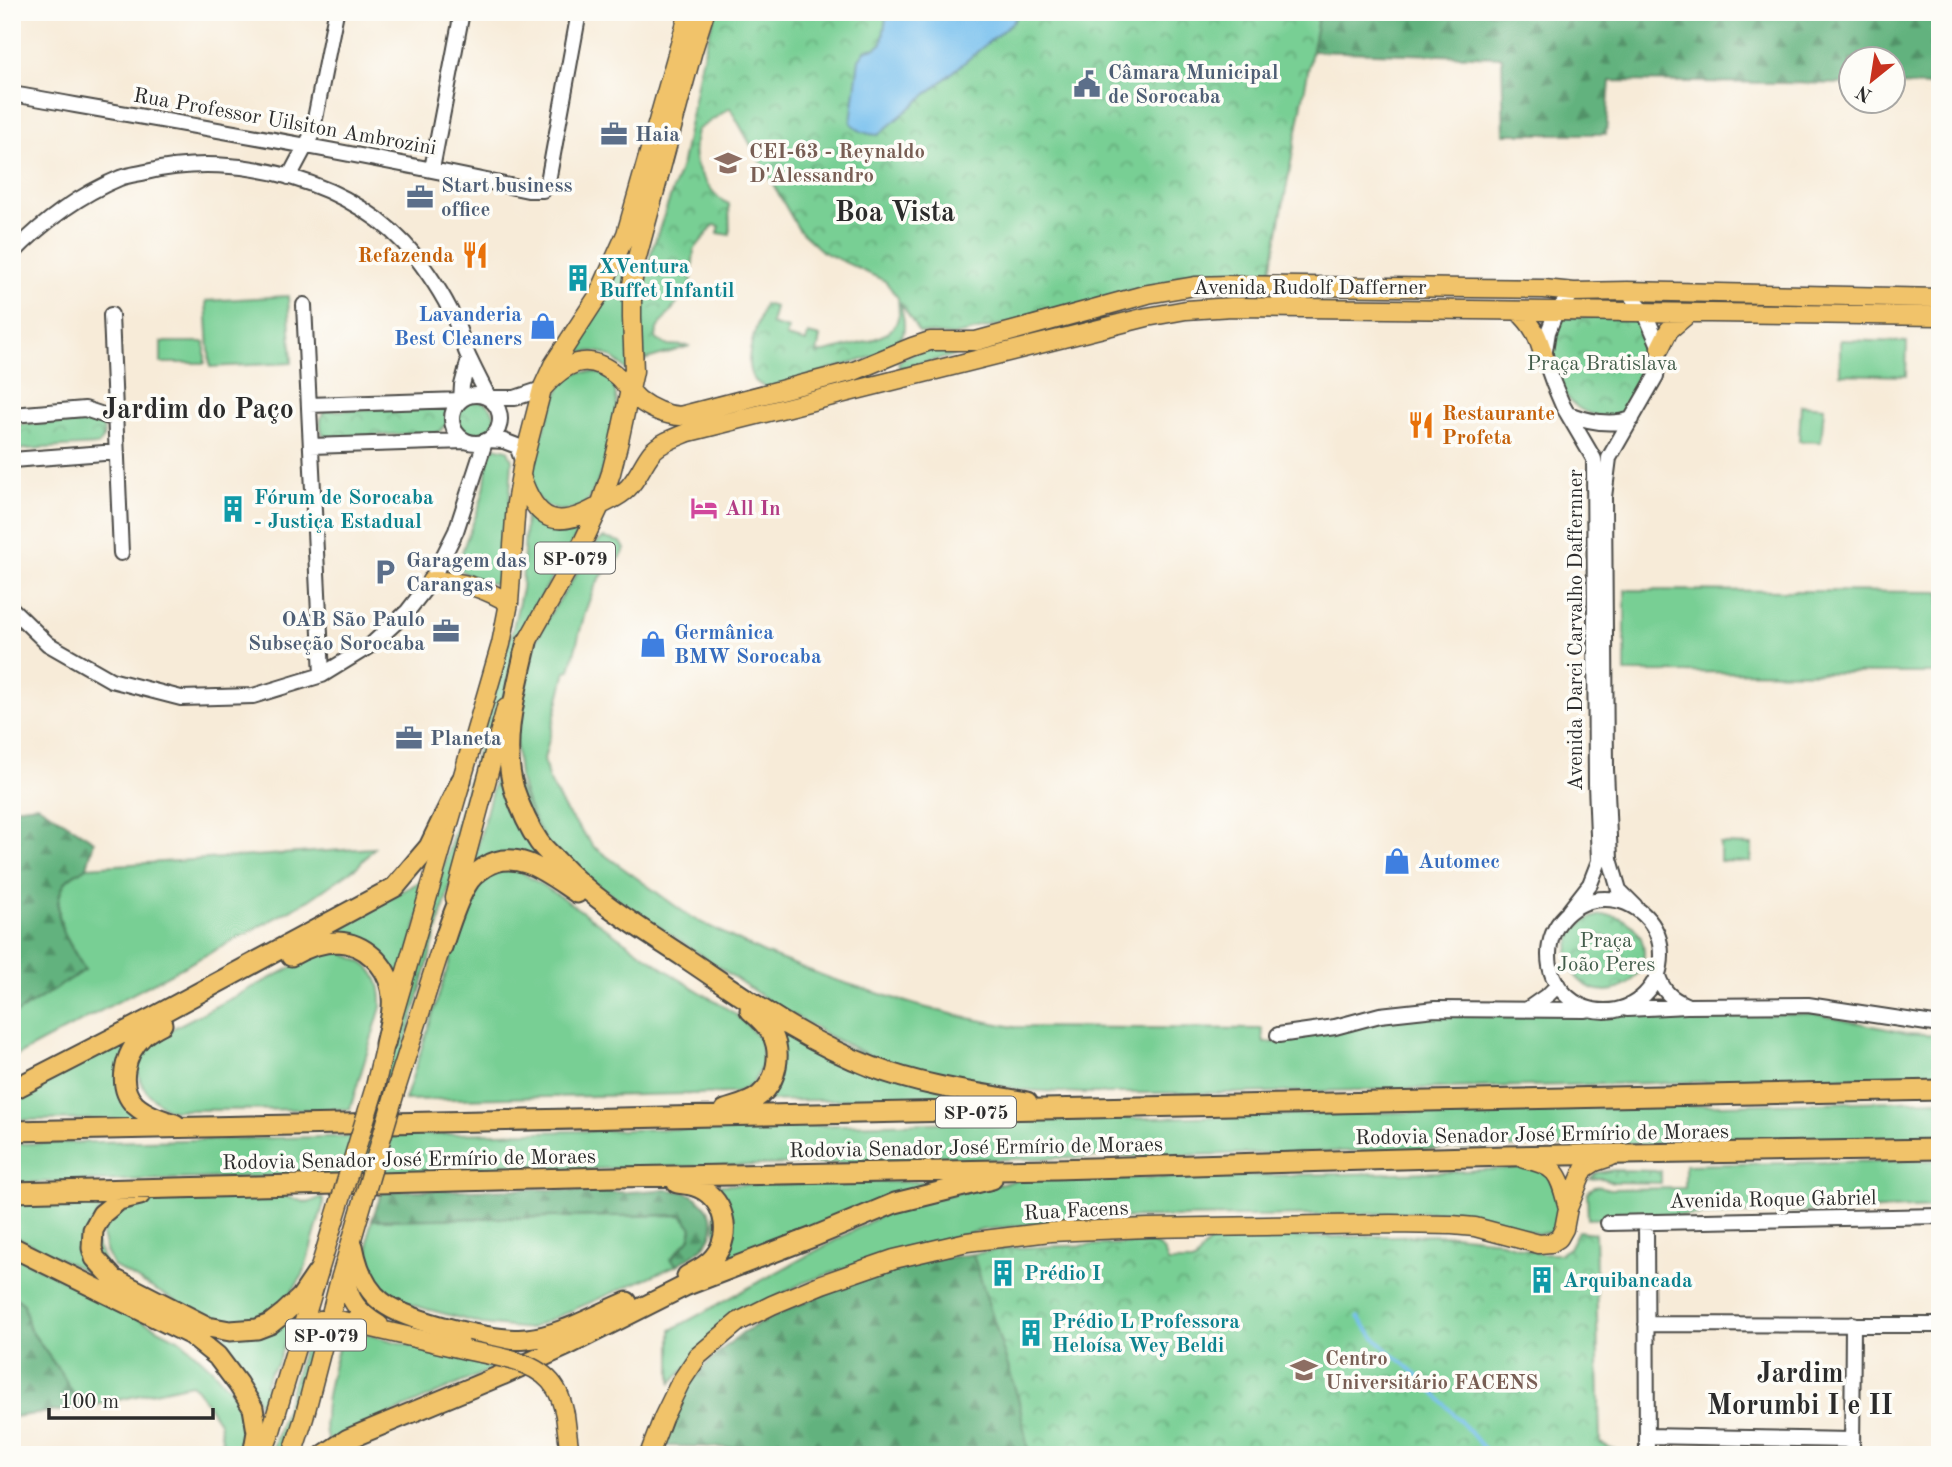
<svg xmlns="http://www.w3.org/2000/svg" width="1952" height="1467" viewBox="0 0 1952 1467" font-family="'Old Standard TT',serif">
<style>
.grass{fill:#78cf94;stroke:#527d60;stroke-width:2}
.forest{fill:url(#forest-firs);stroke:#466e54;stroke-width:2}
.park{fill:url(#park-crowns);stroke:#527d60;stroke-width:2}
.water{fill:#76bfee;stroke:#50758c;stroke-width:2}
.lines{fill:none;stroke-linecap:round;stroke-linejoin:round}
.stream{stroke:#76bfee;stroke-width:3.5}
.minor-casing{stroke:#4a4845;stroke-width:18}
.major-casing{stroke:#4a4845;stroke-width:21}
.highway-casing{stroke:#4a4845;stroke-width:23}
.minor{stroke:#fff;stroke-width:14}
.major{stroke:#f1c36a;stroke-width:18}
.highway{stroke:#f1c36a;stroke-width:19}
.major-bridge-casing{stroke:#4a4845;stroke-width:21;stroke-linecap:butt}
.major-bridge{stroke:#f1c36a;stroke-width:18}
.labels{text-anchor:middle;stroke-width:7;stroke-linejoin:round;paint-order:stroke}
.shield{fill:#fdfcf7;stroke:#6a6a68;stroke-width:2}
.shield-label{font-size:19px;font-weight:bold;fill:#2b2b2b}
.service-label{font-size:21px;font-weight:bold;fill:#4e5e75;stroke:#fdfcf7;text-anchor:start}
.street-label{font-size:21px;fill:#2b2b2b;stroke:#fdfcf7}
.education-label{font-size:21px;font-weight:bold;fill:#785e54;stroke:#fdfcf7;text-anchor:start}
.food-label{font-size:21px;font-weight:bold;fill:#c56008;stroke:#fdfcf7;text-anchor:end}
.culture-label{font-size:21px;font-weight:bold;fill:#0d838f;stroke:#fdfcf7;text-anchor:start}
.shop-label{font-size:21px;font-weight:bold;fill:#366cbe;stroke:#fdfcf7;text-anchor:start}
.park-label{font-size:21px;fill:#425c4a;stroke:#fdfcf7}
.hotel-label{font-size:21px;font-weight:bold;fill:#b23c85;stroke:#fdfcf7;text-anchor:start}
.district-label{font-size:28px;font-weight:bold;fill:#2b2b2b;stroke:#fdfcf7}
</style>
<defs>
<pattern id="forest-firs" width="22" height="20" patternUnits="userSpaceOnUse" patternTransform="scale(1.75)"><rect width="22" height="20" fill="#62b27e"/><path d="M5 1l3.5 6h-7zM16 11l3.5 6h-7z" fill="#519167"/></pattern>
<pattern id="park-crowns" width="20" height="18" patternUnits="userSpaceOnUse" patternTransform="scale(1.75)"><rect width="20" height="18" fill="#78cf94"/><path d="M2 6a3 3 0 1 1 6 0M12 15a3 3 0 1 1 6 0" fill="none" stroke="#63a879"/></pattern>
</defs>
<rect width="100%" height="100%" fill="#fdfcf7"/>
<filter id="ink" filterUnits="userSpaceOnUse"><feTurbulence type="fractalNoise" baseFrequency=".0143" numOctaves="2"/><feDisplacementMap in="SourceGraphic" scale="14" xChannelSelector="R" yChannelSelector="G"/><feConvolveMatrix kernelMatrix="1 2 1 2 8 2 1 2 1" color-interpolation-filters="sRGB"/></filter>
<filter id="wash" filterUnits="userSpaceOnUse"><feTurbulence type="fractalNoise" baseFrequency=".00686" numOctaves="4" result="noise"/><feDisplacementMap in="SourceGraphic" scale="28" xChannelSelector="R" yChannelSelector="G"/><feGaussianBlur stdDeviation="1.57" result="paint"/><feColorMatrix in="noise" values="0 0 0 0 0 0 0 0 0 0 0 0 0 0 0 0 0 1.4 0 .05"/><feComposite in="paint" operator="in"/></filter>
<g filter="url(#wash)">
<rect width="100%" height="100%" fill="#f7ebd8"/>
<path class="grass" d="M641,223l-13,149c-17,-19 -31,-25 -55,-17l-1,-6z
M288,296l4,67 -82,4 -4,-66z
M1656,298l281,3 -6,10 -274,-7z
M1840,340l67,2 -1,34 -66,-2z
M161,342h44v21h-44z
M951,347l5,5 -2,4 -54,12 -2,-6 18,-10z
M580,372c12,0 21,-1 30,8 6,7 7,21 7,31 -2,18 -19,85 -34,94 -7,4 -18,6 -26,5 -12,-2 -23,-14 -26,-25 -3,-14 25,-96 35,-106 4,-4 9,-6 14,-7z
M1801,405l23,2 -3,35 -22,-1z
M495,447l13,3 4,10 -7,119 -2,6c-13,-1 -37,-7 -45,-18 5,-27 20,-49 26,-78 3,-14 1,-31 11,-42z
M530,509l31,18 20,-1 -3,7 -47,81 -12,28 -123,434h-13l130,-448 9,-39 4,-77z
M604,538l17,4 4,7c-5,15 -20,19 -27,32 -14,25 -20,61 -28,89l-4,1 -22,88 4,19 17,32 29,37 98,71 72,35 68,26 87,27 49,12 46,9 248,2 2,14 14,-1 102,-23 58,-7h221l1,5 12,1 139,-5 95,20 34,2v41l-704,17h-154l-61,-3 -86,-15 -66,-20 -38,-18 -62,-36 -192,-130 -31,-29 -17,-33 -10,-32 -4,-43 20,-91 14,-27 48,-74z
M1625,590l315,2v81l-315,-1z
M502,751l56,120 -30,-11 -58,16z
M1720,844l32,1 -1,17 -31,-1z
M374,848l-16,18 -49,34 -297,158v-42l73,-46c-15,-25 -38,-57 -20,-87 4,-7 15,-11 22,-16z
M515,868l46,29 115,80 58,36 13,12 13,14 3,25 -11,21 -16,8 -331,7 66,-205c13,-25 16,-24 44,-27z
M429,877l-29,111 -21,-34 -83,-7z
M330,949c33,11 53,19 51,58l-31,102 -181,1c-28,-18 -42,-38 -21,-69l160,-82z
M764,1015l208,83 -215,3 14,-10z
M149,1025l-25,31 21,63 -133,1v-22z
M1940,1100v37l-1928,46v-39z
M1940,1160v47l-352,12 -1,-26c7,-9 13,-7 22,-4l76,-1v-23z
M1531,1167l17,7 11,22v26l-8,10 -13,2 -51,-16 -29,-5 -32,-1 -95,3 -242,3 -107,12 -110,29 -69,24 -68,36 -64,64v-53l220,-120 76,-20 52,-10 428,-8z
M935,1181v3l-225,90 7,-11 -3,-78z
M281,1195l27,8 14,-6 2,5 -21,73 -14,21 -21,15 -19,9 -43,-2 -93,-52 -7,-15 -4,-16 9,-19 14,-9 23,-5z
M109,1198l-20,30 28,59 -105,-52v-35z
M682,1215l10,12 -2,11 -19,21 6,6 -148,64 -47,-5 -92,-25 -15,-18 -7,-16 1,-34 3,-11z
M12,1254l170,87 29,27 22,25 11,28 -1,34h-18l-6,-33 -22,-33 -6,-5 -110,24 -18,-32 -34,-48 -5,-24 -12,-9z
M295,1311l-18,54 -7,7 -5,13 8,6 -4,18 -7,1c-13,-30 -30,-58 -58,-77l22,1z
M348,1329l146,39 -166,74c-10,-31 7,-79 14,-109z
M304,1347l12,2 -32,106h-13z"/>
<path class="forest" d="M1319,12h621v74l-47,-1 -1,-25h-42v24l-240,-3 -4,53h-102l-2,-77 -190,-6z
M38,805l56,36 -7,26c-7,5 -18,9 -22,16 -19,30 5,62 20,87l-73,46v-208z
M535,1189c28,1 57,3 86,3 21,1 49,-7 69,2 11,6 21,16 23,29 2,21 -21,33 -36,42l-6,-6 19,-21 2,-10 -10,-13 -310,5 10,-29z
M973,1254l46,147 10,54h-173l-9,-4 -20,-1 -163,-4 16,-41 14,-29 25,-24 24,-20 35,-18 62,-27 66,-24z
M12,1295l12,9 5,24 34,48 18,32 -69,9z"/>
<path class="park" d="M716,12h603l-50,269 -109,8 -208,47 -33,-4 -19,-30c6,27 9,36 -18,52l-112,34c-39,-7 -13,-59 -6,-84l11,3 -4,17 17,5 -2,8 20,5 2,-8 12,3 -3,17 53,-13 18,-8 8,-9 3,-10 -1,-16 -13,-17 -62,-29 -24,-22 -69,-122 -33,22c-5,24 -4,35 11,55 7,9 10,15 21,19l1,31 -12,-2 2,-7 -6,-1 -20,25 -3,35 -34,44 -1,10 10,6 24,1 -49,15 -1,-37 11,-71 31,-90 18,-95 9,-35z
M1559,317l75,1c6,8 13,17 16,28 5,19 -14,63 -33,70 -8,3 -14,1 -22,-1 -30,-6 -46,-43 -44,-72 1,-9 5,-18 8,-26z
M457 420a19 19 0 1 1 38 0a19 19 0 1 1-38 0Z
M441,406l6,5v12l-8,9 -109,6 -7,-3c-3,-9 -4,-15 1,-24z
M97,421l4,2c4,8 4,16 -3,22l-86,5v-25z
M1568 953a38 38 0 1 1 76 0a38 38 0 1 1-76 0Z
M1614,1170l47,1v12l-48,-1 -11,-4 -12,1 6,-6z
M1578,1231l17,2 5,210 16,7 3,5h-590l-10,-54 -46,-147 36,-6 143,-5c10,4 13,9 16,19h27l9,-14 9,-9 240,-4 38,4 51,15h17l10,-6z"/>
<path class="water" d="M887,12h129l-1,8 -137,115c-10,0 -22,-4 -27,-13l8,-63 7,-9 10,-2 6,-5z"/>
<g class="lines">
<path class="stream" d="M1358,1317c18,27 39,39 62,61 25,25 47,51 70,77"/>
</g>
</g>
<g filter="url(#ink)">
<g class="lines">
<defs>
<path id="minor" d="M12,94c172,30 345,59 516,96h15l4,-4 2,-10 30,-164
M432,169l30,-157
M289,177l23,-43 24,-122
M12,254c31,-32 67,-59 108,-76 8,-3 18,-4 26,-6 91,-22 211,9 270,85 16,21 31,44 41,68 5,12 7,24 13,35 6,13 13,26 19,38h26l27,-9
M1627,291l18,22 15,35 -4,28 -47,82 -5,39 2,272 4,90 9,31 16,16
M304,305l18,370
M111,315l10,238
M452 419a24 24 0 1 1 48 0a24 24 0 1 1-48 0Z
M309,405l152,-5 1,-15 7,-26
M1568,414c21,8 43,12 64,5
M12,415l73,-6 30,10
M488,440l16,1 13,5 6,17
M311,446l154,-5
M12,460l105,-8
M12,609l36,35 63,36 70,18 72,-2 69,-21 49,-30 36,-33 24,-31 25,-50 29,-89
M1549 955a56 56 0 1 1 112 0a56 56 0 1 1-112 0Z
M1569,911l21,-27 9,-23 -3,-77 -2,-325 -31,-53 -9,-21 -10,-28 4,-25 8,-20 18,-20
M1658,976c5,15 13,23 28,29
M1529,1008l20,-14 9,-9
M1627,1009l60,-3 121,-1 132,20
M1278,1035l57,-8 45,-12 55,-6 150,1
M1646,1222l1,233
M1608,1223l332,-7
M1646,1324l294,1
M1647,1436l205,4
M1852,1455l1,-131"/>
<path id="major" d="M1518,311c16,15 20,25 26,46
M1660,348l9,-18 19,-16
M542,389c22,-25 45,-40 75,-13 8,7 14,17 22,24 12,9 26,15 41,16l174,-45 58,-24 18,-6h46l172,-47 47,-8 32,-1 317,4 30,3 53,-1 313,7
M521,476c16,48 37,54 80,29 9,-5 20,-9 27,-17 10,-10 15,-25 24,-36 9,-10 25,-15 37,-20l458,-115 39,-7 46,-3 708,9
M431,581c27,-1 54,7 78,22
M523,655l4,-13 56,-100 17,-36 11,-33 8,-32 15,-70 -2,-53v-33l4,-24 57,-211 12,-38
M455,898l51,-190
M375,1087l10,-43 116,-400 8,-41 7,-100 7,-40 19,-74 11,-24 45,-69 28,-62 63,-222
M395,1092l50,-157
M1524,1159c35,7 35,16 44,49
M348,1272c-5,24 11,41 31,53
M320,1320l10,-2 136,32
M565,1415l5,40
M262,1455l9,-24 63,-210
M292,1455l12,-37 35,-135 20,-68
M649,1455l14,-37 17,-35 18,-27 40,-34 34,-17 50,-21 72,-25 73,-17 83,-10 98,-4 243,-4 61,1 23,2 64,17 12,-1 8,-5 5,-9 4,-21 16,-39 11,-7 15,-5"/>
<path id="highway" d="M527,642c-10,46 -27,99 -13,147 6,18 14,37 25,53 5,7 12,13 18,19 36,39 83,67 127,96 60,40 119,84 188,110 50,19 103,26 155,35
M442,947c7,-20 13,-42 24,-61 4,-8 11,-14 19,-19 32,-21 66,9 92,26
M291,956c14,-8 31,-14 47,-14 26,1 49,23 53,47 4,18 -2,37 -6,55
M162,1024c-6,3 -13,7 -19,12 -18,17 -27,50 -8,69 11,10 27,15 40,19
M12,1090l140,-72 243,-131 34,-40 32,-66
M725,1110c12,-4 26,-7 35,-15 17,-14 22,-42 12,-61 -5,-9 -14,-17 -22,-24
M12,1131l1928,-41
M677,1183c6,1 12,1 17,3 30,9 40,48 20,71 -7,9 -17,13 -27,19
M12,1192l602,-15 442,-8 450,-13 434,-7
M140,1195l-21,5 -17,14 -9,16 -1,18 3,10 19,21 94,48 22,4 27,-2 13,-5 14,-11 17,-16 17,-25
M353,1246c4,21 12,43 29,56 24,19 114,41 145,37 33,-3 69,-24 100,-37
M12,1247l179,88 26,21 21,28 15,24 4,24 -4,23
M324,1455l24,-16 154,-64 66,-30 117,-59 128,-49 82,-34 97,-24"/>
</defs>
<use href="#minor" class="minor-casing"/>
<use href="#major" class="major-casing"/>
<use href="#highway" class="highway-casing"/>
<use href="#minor" class="minor"/>
<use href="#major" class="major"/>
<use href="#highway" class="highway"/>
<defs>
<path id="major-bridge" d="M359,1215l36,-123
M334,1221l41,-134
M466,1350c30,7 73,10 90,39 5,8 7,17 9,26"/>
</defs>
<use href="#major-bridge" class="major-bridge-casing"/>
<use href="#major-bridge" class="major-bridge"/>
</g>
</g>
<defs>
<symbol id="civic-bare" viewBox="-9 -9 18 18"><path d="M-.6-6.5H3V-4.5H.6V-3L4-1V1h2V6H-6V1h2V-1L-.6-3ZM-1.2 2.5V6h2.4V2.5Z" fill="#5c6f8a" stroke="#fdfcf7" stroke-width="2.5" paint-order="stroke"/></symbol>
<symbol id="office-bare" viewBox="-9 -9 18 18"><path d="M-6-3h4V-5.5h4V-3h4V5H-6ZM-1-4.5V-3h2v-1.5ZM-6 0V1H6V0Z" fill="#5c6f8a" stroke="#fdfcf7" stroke-width="2.5" paint-order="stroke"/></symbol>
<symbol id="school-bare" viewBox="-9 -9 18 18"><path d="M0-5L7-2L0 1L-7-2ZM-4 1L0 2.5L4 1V4Q0 6-4 4Z" fill="#8d6e63" stroke="#fdfcf7" stroke-width="2.5" paint-order="stroke"/></symbol>
<symbol id="restaurant-bare" viewBox="-9 -9 18 18"><path d="M-5-6h1v4h1v-4h1v4h1v-4h1v5L-1.5 .5V6h-2V.5L-5-1ZM5-6V6H3V1.5H1.5Q1.5-4 5-6Z" fill="#e8710a" stroke="#fdfcf7" stroke-width="2.5" paint-order="stroke"/></symbol>
<symbol id="building-bare" viewBox="-9 -9 18 18"><path d="M-4-6H4V6H1V3H-1V6H-4ZM-2.5-4.3h1.7v1.8h-1.7ZM.8-4.3h1.7v1.8H.8ZM-2.5-1h1.7V.8h-1.7ZM.8-1h1.7V.8H.8Z" fill="#0f9aa8" stroke="#fdfcf7" stroke-width="2.5" paint-order="stroke"/></symbol>
<symbol id="shop-bare" viewBox="-9 -9 18 18"><path d="M-5-2.5h2.3a2.7 3.5 0 0 1 5.4 0H5L5.5 6h-11ZM-1.5-2.5h3a1.5 2.3 0 0 0-3 0Z" fill="#3f7fe0" stroke="#fdfcf7" stroke-width="2.5" paint-order="stroke"/></symbol>
<symbol id="hotel-bare" viewBox="-9 -9 18 18"><path d="M-6-4.5h1.5V1H6V5H4.5V3h-9V5H-6ZM-4 0a1.8 1.8 0 1 1 3.6 0ZM.5 0V-2.5h3Q6-2.5 6 0Z" fill="#d1479c" stroke="#fdfcf7" stroke-width="2.5" paint-order="stroke"/></symbol>
<symbol id="parking-bare" viewBox="-9 -9 18 18"><path d="M-3.5-5.5H1a3.5 3.5 0 0 1 0 7H-1V5.5H-3.5ZM-1-3.4V-.6H.8a1.4 1.4 0 0 0 0-2.8Z" fill="#5c6f8a" stroke="#fdfcf7" stroke-width="2.5" paint-order="stroke"/></symbol>
<symbol id="university-bare" viewBox="-9 -9 18 18"><path d="M0-5L7-2L0 1L-7-2ZM-4 1L0 2.5L4 1V4Q0 6-4 4Z" fill="#8d6e63" stroke="#fdfcf7" stroke-width="2.5" paint-order="stroke"/></symbol>
</defs>
<g fill-rule="evenodd">
<use href="#civic-bare" x="1068" y="65" width="38" height="38"/>
<use href="#office-bare" x="595" y="115" width="38" height="38"/>
<use href="#school-bare" x="709" y="144" width="38" height="38"/>
<use href="#office-bare" x="401" y="178" width="38" height="38"/>
<use href="#restaurant-bare" x="456" y="236" width="38" height="38"/>
<use href="#building-bare" x="559" y="259" width="38" height="38"/>
<use href="#shop-bare" x="524" y="307" width="38" height="38"/>
<use href="#restaurant-bare" x="1402" y="406" width="38" height="38"/>
<use href="#hotel-bare" x="685" y="489" width="38" height="38"/>
<use href="#building-bare" x="214" y="490" width="38" height="38"/>
<use href="#parking-bare" x="366" y="553" width="38" height="38"/>
<use href="#office-bare" x="427" y="612" width="38" height="38"/>
<use href="#shop-bare" x="634" y="625" width="38" height="38"/>
<use href="#office-bare" x="390" y="719" width="38" height="38"/>
<use href="#shop-bare" x="1378" y="842" width="38" height="38"/>
<use href="#building-bare" x="984" y="1254" width="38" height="38"/>
<use href="#building-bare" x="1523" y="1261" width="38" height="38"/>
<use href="#building-bare" x="1012" y="1314" width="38" height="38"/>
<use href="#university-bare" x="1285" y="1351" width="38" height="38"/>
</g>
<g class="labels">
<g class="shield">
<rect x="535" y="542.5" width="80" height="31" rx="5"/>
<rect x="936" y="1096.5" width="80" height="31" rx="5"/>
<rect x="286" y="1319.5" width="80" height="31" rx="5"/>
</g>
<g class="shield-label">
<text x="575" y="565">SP-079</text>
<text x="976" y="1119">SP-075</text>
<text x="326" y="1342">SP-079</text>
</g>
<g class="service-label">
<text x="1108" y="79">Câmara Municipal<tspan x="1108" dy="24">de Sorocaba</tspan></text>
<text x="635" y="141">Haia</text>
<text x="441" y="192">Start business<tspan x="441" dy="24">office</tspan></text>
<text x="406" y="567">Garagem das<tspan x="406" dy="24">Carangas</tspan></text>
<text x="425" y="626" text-anchor="end">OAB São Paulo<tspan x="425" dy="24">Subseção Sorocaba</tspan></text>
<text x="430" y="745">Planeta</text>
</g>
<g class="street-label">
<text transform="translate(285 121) rotate(10)" y="7">Rua Professor Uilsiton Ambrozini</text>
<text x="1310" y="294">Avenida Rudolf Dafferner</text>
<text transform="translate(1575 630) rotate(-90)" y="7">Avenida Darci Carvalho Daffernner</text>
<text transform="translate(1542 1134) rotate(-1)" y="7">Rodovia Senador José Ermírio de Moraes</text>
<text transform="translate(976 1147) rotate(-1)" y="7">Rodovia Senador José Ermírio de Moraes</text>
<text transform="translate(409 1159) rotate(-1)" y="7">Rodovia Senador José Ermírio de Moraes</text>
<text transform="translate(1773 1199) rotate(-1)" y="7">Avenida Roque Gabriel</text>
<text transform="translate(1076 1210) rotate(-3)" y="7">Rua Facens</text>
</g>
<g class="education-label">
<text x="749" y="158">CEI-63 - Reynaldo<tspan x="749" dy="24">D'Alessandro</tspan></text>
<text x="1325" y="1365">Centro<tspan x="1325" dy="24">Universitário FACENS</tspan></text>
</g>
<g class="food-label">
<text x="454" y="262">Refazenda</text>
<text x="1442" y="420" text-anchor="start">Restaurante<tspan x="1442" dy="24">Profeta</tspan></text>
</g>
<g class="culture-label">
<text x="599" y="273">XVentura<tspan x="599" dy="24">Buffet Infantil</tspan></text>
<text x="254" y="504">Fórum de Sorocaba<tspan x="254" dy="24">- Justiça Estadual</tspan></text>
<text x="1024" y="1280">Prédio I</text>
<text x="1563" y="1287">Arquibancada</text>
<text x="1052" y="1328">Prédio L Professora<tspan x="1052" dy="24">Heloísa Wey Beldi</tspan></text>
</g>
<g class="shop-label">
<text x="522" y="321" text-anchor="end">Lavanderia<tspan x="522" dy="24">Best Cleaners</tspan></text>
<text x="674" y="639">Germânica<tspan x="674" dy="24">BMW Sorocaba</tspan></text>
<text x="1418" y="868">Automec</text>
</g>
<g class="park-label">
<text x="1602" y="370">Praça Bratislava</text>
<text x="1606" y="947">Praça<tspan x="1606" dy="24">João Peres</tspan></text>
</g>
<g class="hotel-label">
<text x="725" y="515">All In</text>
</g>
<g class="district-label">
<text x="895" y="221">Boa Vista</text>
<text x="198" y="418">Jardim do Paço</text>
<text x="1800" y="1382">Jardim<tspan x="1800" dy="32">Morumbi I e II</tspan></text>
</g>
</g>
<rect width="1952" height="1467" fill="none" stroke="#fdfcf7" stroke-width="42"/>
<g transform="translate(1872 80) rotate(210)"><circle r="33" fill="#fdfcf7" stroke="#a9a8a5" stroke-width="2"/>
<path d="M0-5L12 26L0 18L-12 26Z" fill="#c8321e"/>
<text y="-10" font-size="19" font-weight="bold" text-anchor="middle" fill="#2b2b2b">N</text>
</g>
<path d="M49 1408v10h164v-10" fill="none" stroke="#2b2b2b" stroke-width="3.5"/>
<text x="60" y="1408" font-size="21" fill="#2b2b2b" stroke="#fdfcf7" stroke-width="5" paint-order="stroke">100 m</text>
</svg>
